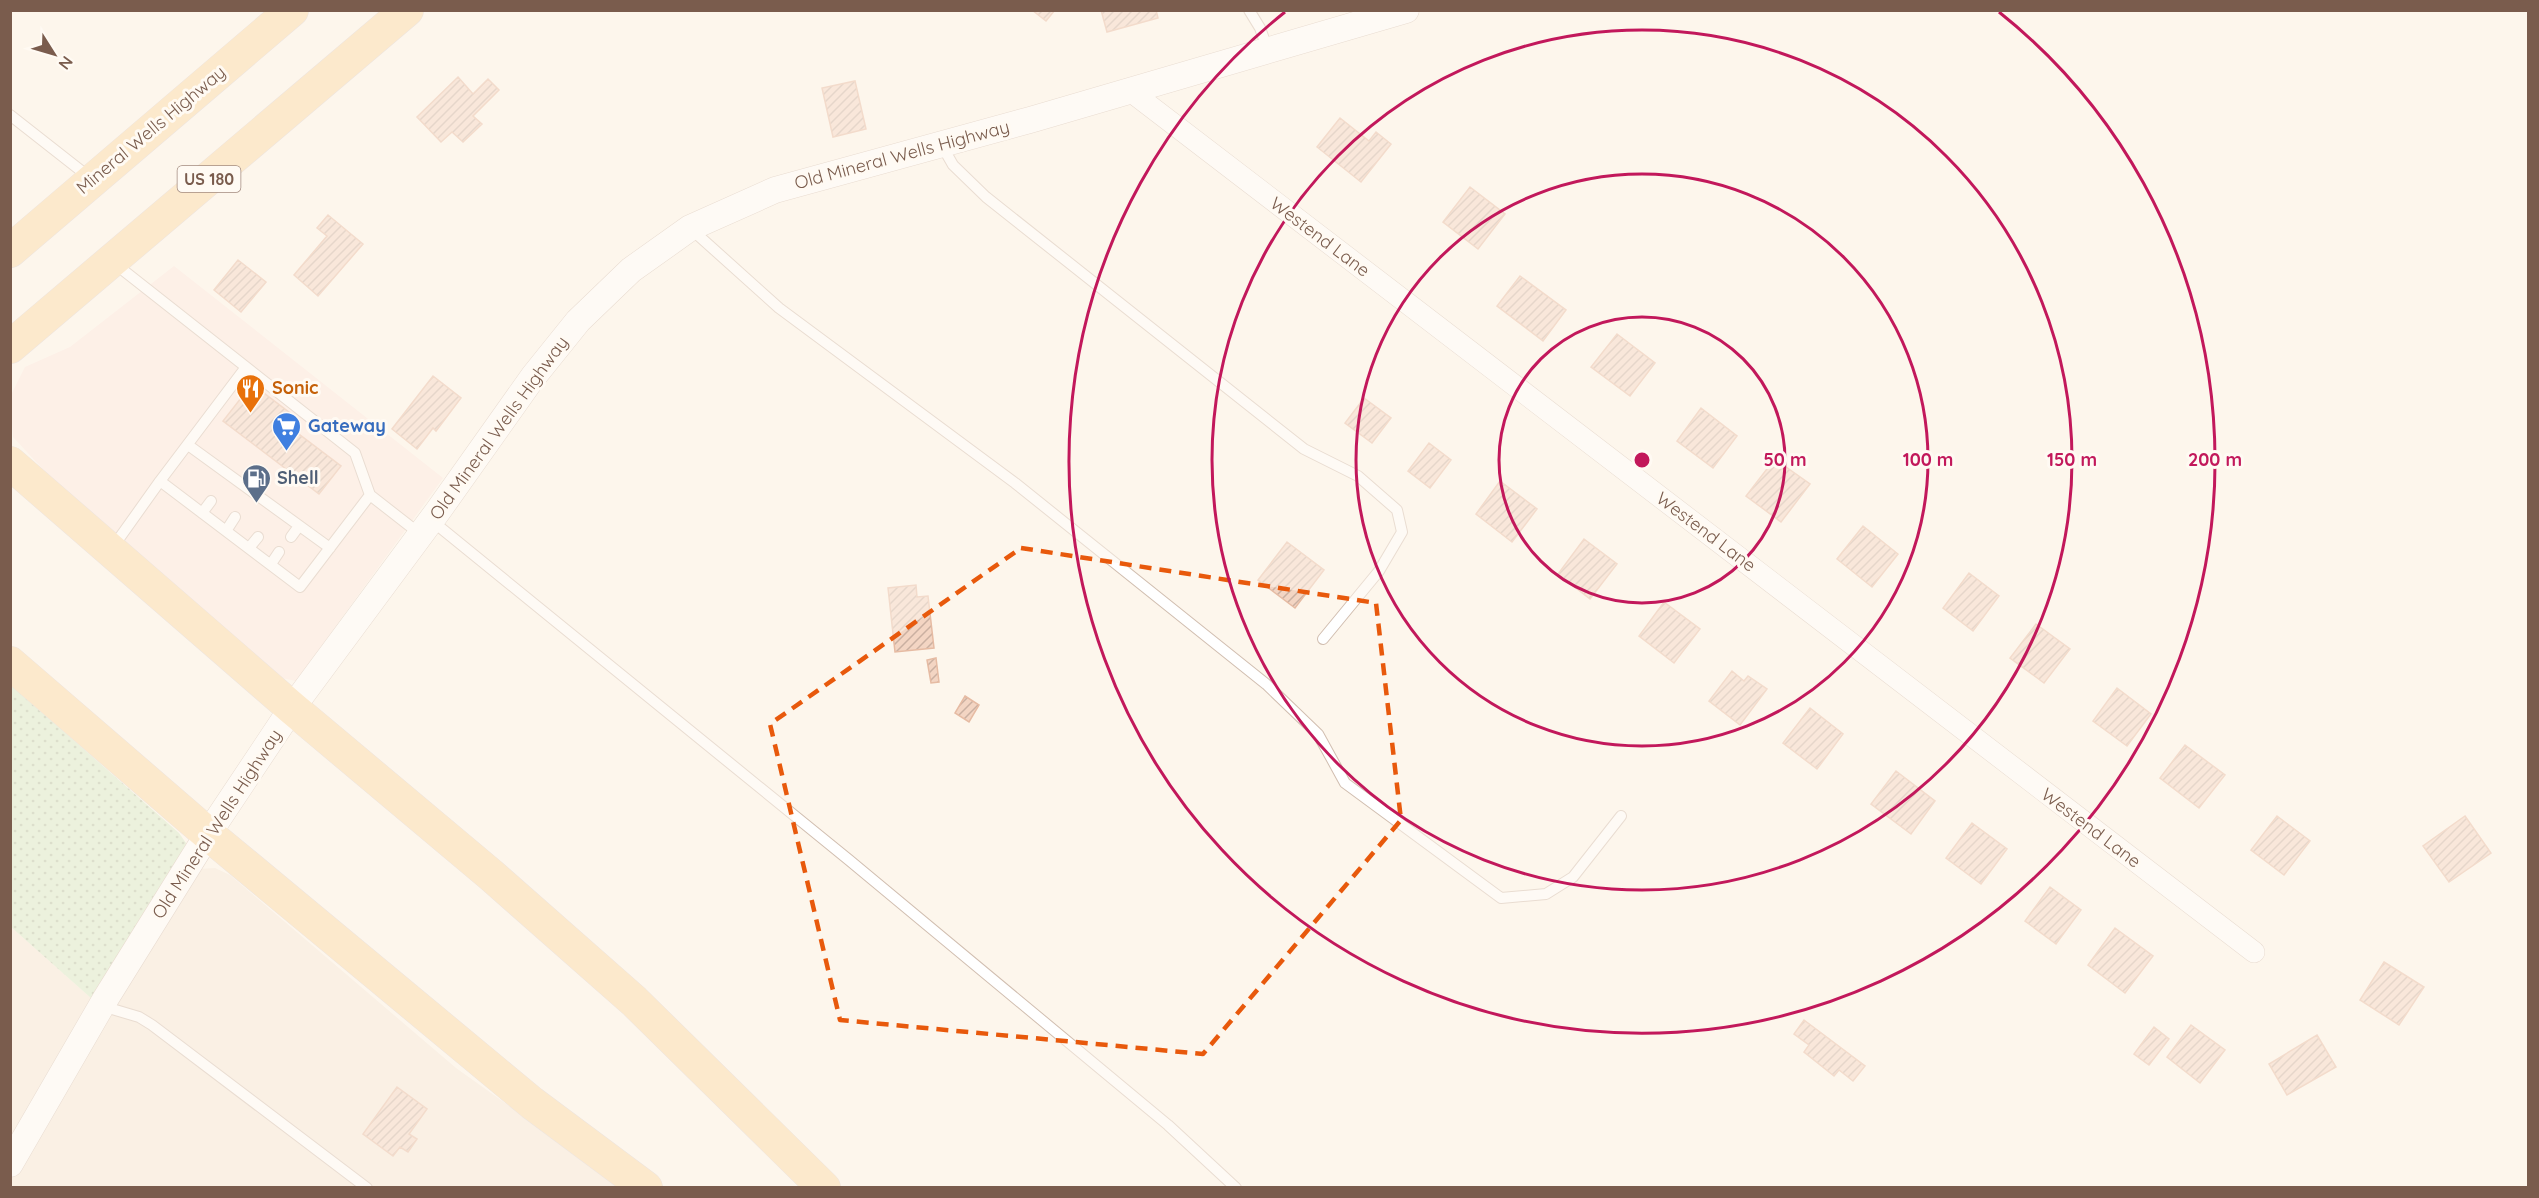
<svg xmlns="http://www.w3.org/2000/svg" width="2539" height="1198" viewBox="0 0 2539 1198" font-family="Quicksand,sans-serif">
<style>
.residential{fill:#f5e8da}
.commercial{fill:#fde8e0}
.grass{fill:url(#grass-dots)}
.building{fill:url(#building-hatch);stroke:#e6bba3;stroke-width:1.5}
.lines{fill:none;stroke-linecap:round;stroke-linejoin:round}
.service-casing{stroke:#d1beb0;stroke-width:12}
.minor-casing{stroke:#d1beb0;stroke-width:22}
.tertiary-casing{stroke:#d1beb0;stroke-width:27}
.primary-casing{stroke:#dad1cd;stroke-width:34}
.service{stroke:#fff;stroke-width:10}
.minor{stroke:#fff;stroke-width:21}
.tertiary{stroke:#fff;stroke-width:26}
.primary{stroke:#fbd9a5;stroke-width:33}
.marked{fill:none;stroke:#e8590c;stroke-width:4.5;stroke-dasharray:12 8;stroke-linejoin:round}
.ring{fill:none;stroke:#c2185b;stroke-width:3}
.labels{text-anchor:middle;stroke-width:6;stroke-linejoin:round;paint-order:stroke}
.shield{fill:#fffaf3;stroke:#a28b7f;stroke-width:1.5}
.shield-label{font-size:16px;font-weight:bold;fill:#7a5c4d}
.street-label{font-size:18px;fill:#7a5c4d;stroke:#fffaf3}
.food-label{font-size:18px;font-weight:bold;fill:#c56008;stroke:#fffaf3;text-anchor:start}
.shop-label{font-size:18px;font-weight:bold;fill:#366cbe;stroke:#fffaf3;text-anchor:start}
.service-label{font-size:18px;font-weight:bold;fill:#4e5e75;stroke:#fffaf3;text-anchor:start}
.centre{fill:#c2185b;stroke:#fffaf3;stroke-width:3}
.ring-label{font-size:18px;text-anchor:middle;font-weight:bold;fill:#c2185b;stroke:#fffaf3;stroke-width:6;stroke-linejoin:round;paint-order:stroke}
</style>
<defs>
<pattern id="grass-dots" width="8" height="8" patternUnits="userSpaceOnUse" patternTransform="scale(1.5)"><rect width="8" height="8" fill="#d8ecc9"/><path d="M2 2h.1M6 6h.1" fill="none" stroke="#b4c2a5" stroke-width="1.8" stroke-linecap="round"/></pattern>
<pattern id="building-hatch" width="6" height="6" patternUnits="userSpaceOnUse" patternTransform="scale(1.5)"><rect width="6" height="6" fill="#f3d5c3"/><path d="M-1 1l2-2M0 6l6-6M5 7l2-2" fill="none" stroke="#cab0a1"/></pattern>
</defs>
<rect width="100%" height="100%" fill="#fdf6ec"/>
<path class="residential" d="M215,868l15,7 226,193 94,67 67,52 -606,1 -1,-8 189,-311z
M11,927l81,72 -81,137z"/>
<path class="commercial" d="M174,266l269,212 -147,203 -29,-6 -188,-167 -66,-71 -3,-40 15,-30 45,-20z"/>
<path class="grass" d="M11,685l168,148 7,10 -2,14 -92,142 -81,-72z"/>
<path class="building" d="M1032,10h23l-9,11z
M1101,10h55l2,8 -51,14z
M458,77l15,17 15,-15 11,11 -26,26 9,8 -19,18 -11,-10 -11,10 -24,-25z
M855,81l11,48 -33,8 -11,-49z
M1340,118l29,23 7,-9 15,12 -30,38 -44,-35z
M1470,187l35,27 -27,35 -35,-27z
M328,215l35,29 -45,52 -24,-21 33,-39 -10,-8z
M238,260l28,22 -25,30 -27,-22z
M1520,276l46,34 -23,31 -46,-35z
M1617,334l38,29 -25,33 -39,-29z
M433,376l28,22 -25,33 -3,-3 -16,21 -25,-20z
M252,384l38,29 -7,9 58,44 -22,28 -96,-73z
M1364,398l27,20 -19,25 -27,-20z
M1701,408l36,28 -24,32 -36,-27z
M1429,443l22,17 -21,28 -22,-17z
M1773,461l11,9 2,-3 24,17 -29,38 -35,-26z
M1500,481l37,28 -25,33 -36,-28z
M1863,526l35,28 -26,33 -35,-28z
M1584,539l33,25 -27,35 -32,-25z
M1287,542l37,28 -29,38 -37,-28z
M1969,573l30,23 -26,35 -30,-23z
M916,585l1,12 11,-1 6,52 -39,4 -7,-64z
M1664,602l36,27 -26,34 -35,-27z
M2036,624l34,25 -26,34 -34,-25z
M936,658l3,24 -8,1 -4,-23z
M1732,671l12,10 4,-5 19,13 -27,36 -31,-24z
M2117,688l34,26 -24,32 -34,-25z
M965,696l14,9 -10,17 -14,-9z
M1810,708l33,26 -26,35 -34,-26z
M2185,745l40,30 -26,33 -39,-30z
M1896,771l39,30 -24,33 -40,-30z
M2277,816l33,25 -26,34 -33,-25z
M2465,816l26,37 -42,29 -26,-36z
M1972,823l35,26 -26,35 -35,-26z
M2050,887l31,23 -25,34 -31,-23z
M2115,928l38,28 -28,37 -37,-28z
M2384,962l40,25 -25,38 -39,-25z
M1804,1020l61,46 -12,15 -14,-11 -5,6 -30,-24 5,-7 -15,-11z
M2191,1025l34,25 -25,33 -33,-26z
M2154,1027l15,12 -20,26 -15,-11z
M2317,1035l19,32 -49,28 -18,-31z
M397,1087l30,22 -18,25 8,5 -9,13 -8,-5 -7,9 -30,-22z"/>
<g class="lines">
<defs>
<path id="service" d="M1249,10l11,18 8,22
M10,115l79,62
M941,144l12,21 33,32 318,252 54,27 39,34 5,22 -23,39 -56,68
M690,228l89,80 236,175 251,201 52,50 27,49 156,115 45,-4 27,-17 48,-61
M114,263l241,190 15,42 50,39
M246,367l-86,114 140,106 70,-92
M188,445l142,103
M202,513l9,-12
M431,520l418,340 319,265 68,63
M226,531l9,-14
M291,537l8,-11
M113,547l47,-66
M249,548l9,-11
M271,564l8,-12
M102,1006l37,11 13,8 215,163"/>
<path id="minor" d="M1129,90l1125,862"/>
<path id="tertiary" d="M10,1164l96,-166 102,-164 84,-126 146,-197 95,-134 45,-56 53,-51 59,-42 85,-38 255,-70 376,-110"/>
<path id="primary" d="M10,251l282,-241
M10,347l397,-337
M10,463l282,245 199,167 143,126 190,187
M10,663l198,171 324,269 114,85"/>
</defs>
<use href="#service" class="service-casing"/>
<use href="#minor" class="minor-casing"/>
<use href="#tertiary" class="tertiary-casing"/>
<use href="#primary" class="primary-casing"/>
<use href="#service" class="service"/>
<use href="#minor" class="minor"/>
<use href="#tertiary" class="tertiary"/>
<use href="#primary" class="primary"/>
</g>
<path d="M0 0H2539V1198H0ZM1021,548l355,55 25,217 -198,234 -363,-34 -70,-296z" fill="#fdf6ec" fill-opacity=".55" fill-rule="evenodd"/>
<path class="marked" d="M1021,548l355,55 25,217 -198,234 -363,-34 -70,-296z"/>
<g class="ring">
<circle cx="1642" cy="460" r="143"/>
<circle cx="1642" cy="460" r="286"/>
<circle cx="1642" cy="460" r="430"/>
<path d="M1999 12A573 573 0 1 1 1285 12"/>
</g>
<defs>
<symbol id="restaurant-pin" viewBox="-11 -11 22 30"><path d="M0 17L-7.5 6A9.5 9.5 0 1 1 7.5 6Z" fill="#e8710a" stroke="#fffaf3"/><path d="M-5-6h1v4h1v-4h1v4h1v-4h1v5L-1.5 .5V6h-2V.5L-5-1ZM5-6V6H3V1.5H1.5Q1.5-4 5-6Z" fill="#fff"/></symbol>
<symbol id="supermarket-pin" viewBox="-11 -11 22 30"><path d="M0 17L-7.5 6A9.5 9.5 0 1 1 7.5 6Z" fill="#3f7fe0" stroke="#fffaf3"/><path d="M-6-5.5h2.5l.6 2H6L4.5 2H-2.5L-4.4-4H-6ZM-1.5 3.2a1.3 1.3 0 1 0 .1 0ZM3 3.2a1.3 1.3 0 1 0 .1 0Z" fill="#fff"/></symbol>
<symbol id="fuel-pin" viewBox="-11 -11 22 30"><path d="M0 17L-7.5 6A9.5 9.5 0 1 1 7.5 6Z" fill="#5c6f8a" stroke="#fffaf3"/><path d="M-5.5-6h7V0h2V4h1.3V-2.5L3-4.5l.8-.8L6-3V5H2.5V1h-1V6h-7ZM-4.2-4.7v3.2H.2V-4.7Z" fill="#fff"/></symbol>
</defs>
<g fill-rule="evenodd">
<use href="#restaurant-pin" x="234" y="372" width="33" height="45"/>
<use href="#supermarket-pin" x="270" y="410" width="33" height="45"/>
<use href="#fuel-pin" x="240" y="462" width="33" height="45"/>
</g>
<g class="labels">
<rect class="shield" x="177.5" y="166" width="63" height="26" rx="4.5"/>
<g class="shield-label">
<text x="209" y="185">US 180</text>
</g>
<g class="street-label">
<text transform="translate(151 130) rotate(-40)" y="6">Mineral Wells Highway</text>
<text transform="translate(902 155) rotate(-15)" y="6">Old Mineral Wells Highway</text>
<text transform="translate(1320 237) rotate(37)" y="6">Westend Lane</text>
<text transform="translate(499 428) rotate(-54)" y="6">Old Mineral Wells Highway</text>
<text transform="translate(1706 532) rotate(37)" y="6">Westend Lane</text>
<text transform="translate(217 824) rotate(-57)" y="6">Old Mineral Wells Highway</text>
<text transform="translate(2091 828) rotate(37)" y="6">Westend Lane</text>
</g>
<g class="food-label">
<text x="272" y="394">Sonic</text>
</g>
<g class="shop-label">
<text x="308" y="432">Gateway</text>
</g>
<g class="service-label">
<text x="277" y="484">Shell</text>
</g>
</g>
<circle cx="1642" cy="460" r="9" class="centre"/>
<g class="ring-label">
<text x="1785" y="466">50 m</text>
<text x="1928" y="466">100 m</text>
<text x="2072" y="466">150 m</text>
<text x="2215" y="466">200 m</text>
</g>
<rect width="2539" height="1198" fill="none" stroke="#7a5c4d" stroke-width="24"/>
<g transform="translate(54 54) rotate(127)" stroke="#fffaf3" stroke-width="4.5" paint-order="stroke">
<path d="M0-4.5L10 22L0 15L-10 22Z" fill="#7a5c4d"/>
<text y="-9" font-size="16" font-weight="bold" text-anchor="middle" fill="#7a5c4d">N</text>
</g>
</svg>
